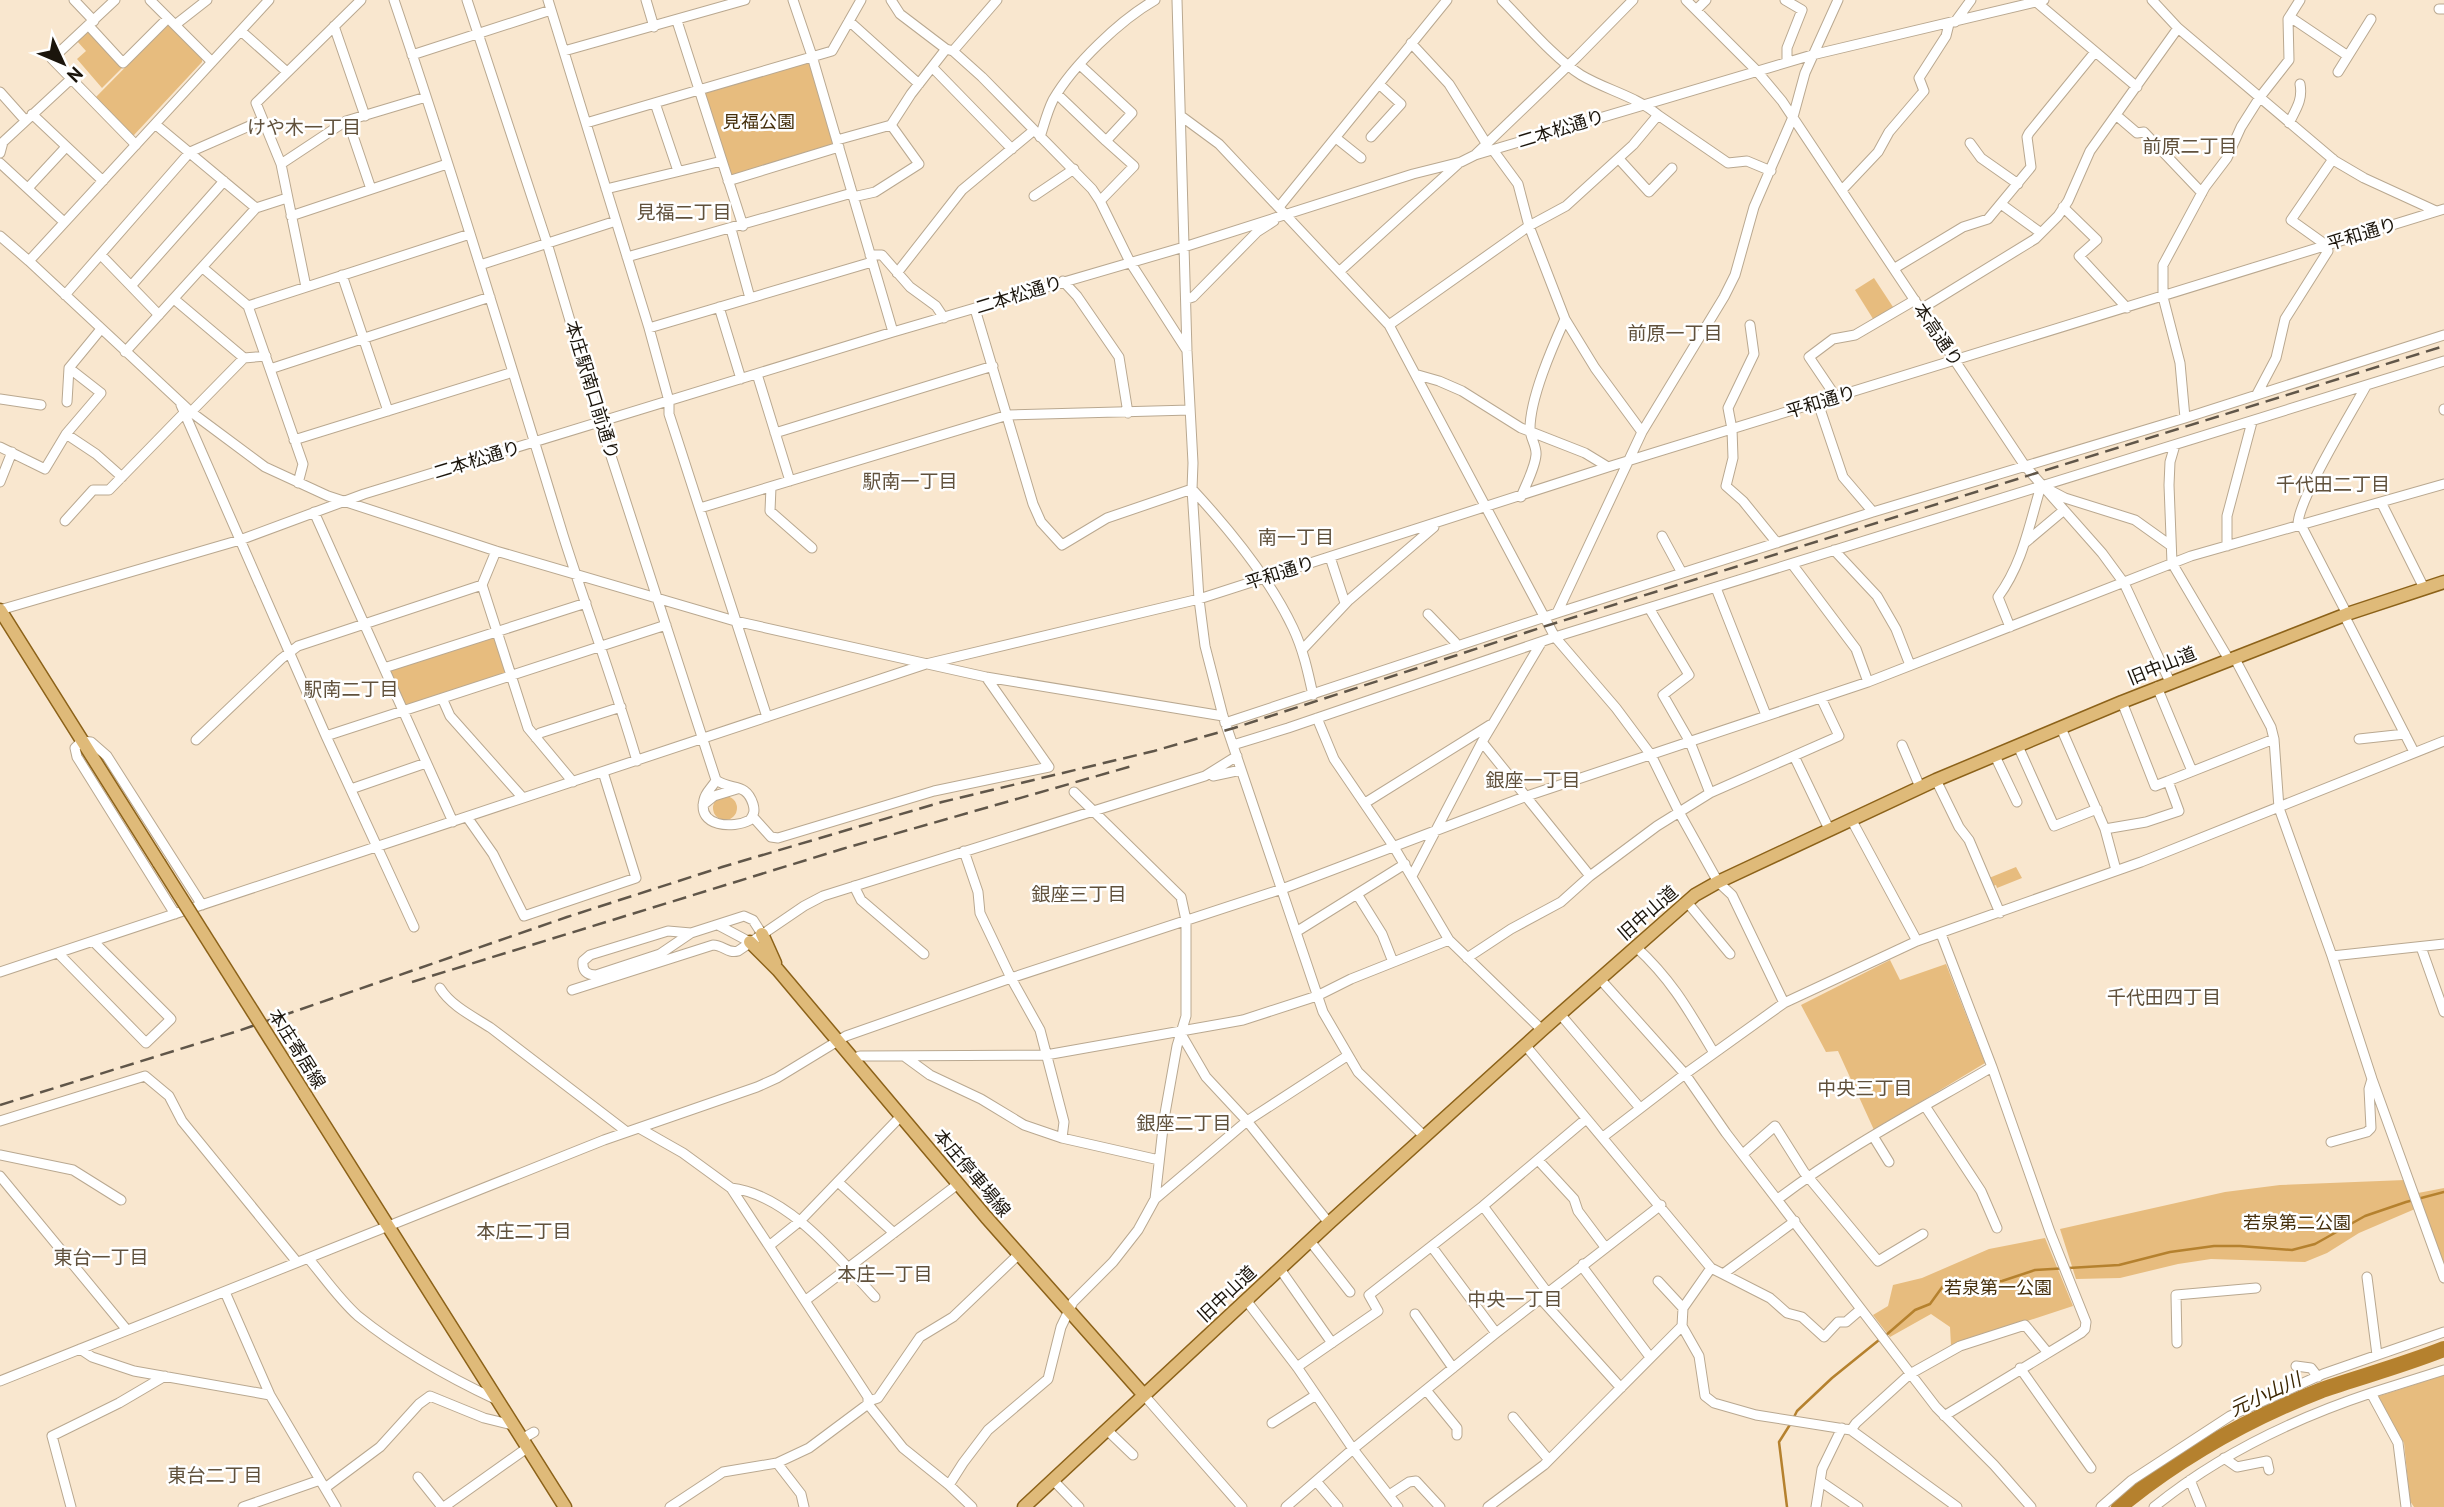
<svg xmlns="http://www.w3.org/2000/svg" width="2444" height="1507" viewBox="0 0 2444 1507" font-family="'PT Sans','Noto Sans JP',sans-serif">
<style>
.green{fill:#e7bc7e}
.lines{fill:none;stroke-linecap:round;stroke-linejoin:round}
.stream{stroke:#b5812e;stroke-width:2.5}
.river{stroke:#b5812e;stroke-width:16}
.minor-casing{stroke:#b9a890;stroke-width:11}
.major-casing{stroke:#8c6219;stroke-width:15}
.minor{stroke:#fff;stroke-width:9}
.major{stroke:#dfba79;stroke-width:12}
.rail{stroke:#605649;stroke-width:2.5;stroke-dasharray:14 7;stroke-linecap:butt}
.major-bridge-casing{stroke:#8c6219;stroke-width:15;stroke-linecap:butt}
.major-bridge{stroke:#dfba79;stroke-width:12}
.labels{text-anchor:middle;stroke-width:5;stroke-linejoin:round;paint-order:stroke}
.park-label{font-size:18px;fill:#452f0c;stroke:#fff}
.street-label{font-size:18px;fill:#1b150c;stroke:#fff}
.neighbourhood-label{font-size:19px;fill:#60513c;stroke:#fff}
.water-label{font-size:19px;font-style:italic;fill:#3b2602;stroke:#fff}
</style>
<rect width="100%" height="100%" fill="#f9e7cf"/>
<path class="green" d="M170,25l32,32v5l-68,73h-4l-36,-36 72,-73z
M90,31l32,37 -20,20 -25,-29 9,-8 -9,-10z
M812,56l27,91 -111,34 -29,-91z
M1874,278l21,32 -20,12 -20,-32z
M492,636l3,1 11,34 -2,2 -94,33 -6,-1 -16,-32 4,-4z
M713 808a12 12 0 1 1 24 0a12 12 0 1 1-24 0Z
M2016,867l6,11 -25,10 -1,-3 -3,1 -4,-8z
M1890,960l10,20 46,-16 39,99 -111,67 -36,-79 -12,1 -25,-47z
M2405,1180l10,29 -56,24 -32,20 -22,9 -94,-3 -33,5 -58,14 -44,1 -16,-50 165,-37 55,-7z
M2444,1188v77l-26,-72z
M2045,1238l28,68 -122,40 -1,-19 -19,-13 -41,23 -17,-22 15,-9 5,-21 29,-7 67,-29z
M2444,1375v132h-30l-4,-6 -6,-58 -28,-46z"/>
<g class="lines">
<path class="stream" d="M1885,1336l30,-26 15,-6 13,-18 17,-4 42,-1 33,-11 84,-5 51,-13 44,-6h26l52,4 23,-6 50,-28 41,-14 38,-10
M1794,1417l3,-6 35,-33 47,-38
M1787,1507l-8,-65 12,-19"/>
<path class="river" d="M2119,1507c60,-49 131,-89 203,-117 41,-14 82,-25 122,-41"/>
<defs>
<path id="minor" d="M74,0l20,21
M115,0l-63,59 84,86
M150,0l62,62
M394,0c60,177 114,356 169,535 24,76 52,150 74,226
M467,0l80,243 53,179 116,358
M548,0l101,328 20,73v13l98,303
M646,0l8,27
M793,0l19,56 81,276
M891,0l9,14 46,35 7,2 29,26 110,112 8,12 30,61 56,87
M1177,0l10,351 6,112 -1,26 7,110 6,47 18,70 100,296 35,60 67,65
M1686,0l70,70 26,31 243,365 77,87 22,30 46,99
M1785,0l17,10 -15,38v14
M2034,0l103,87
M2152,0l26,28 157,133 29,17 72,33
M2439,9h5
M1696,10l10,-10
M2290,17l58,39
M677,21l66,205
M849,21l70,63
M1955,22l16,-22
M175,25l32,-25
M89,26l34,37 45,-45
M334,26l31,90
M241,31l46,41
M1411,43l38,41 37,59
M564,51l181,-51
M953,51l44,-51
M412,55l139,-45
M1080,65l52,48 -26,28 28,25 -34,35
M933,68l79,81
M2338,72l33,-53
M0,92l25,28
M1057,94l49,47
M655,103l23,68
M32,114l71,67
M1658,115l70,48 19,-2 24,10
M2116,115l21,18 7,-1 58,61
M1181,116l38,28 170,181 166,312 61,71 35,47 28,57 39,70 14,13 52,108
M348,121l23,68
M586,123l246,-72 29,-51
M2289,123c7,-14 14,-23 11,-39
M155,124l101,84
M1040,137c4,-12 7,-25 13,-37 20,-35 67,-80 102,-100
M1371,137l30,-33 -22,-20
M1336,138l25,20
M837,140l54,-15 20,-31 35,-45
M1970,143l11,15 37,26
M1493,150l25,34 11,42 36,93 30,49 47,64
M0,153l3,-11 68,-63
M1476,154l101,-97 56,-57
M1619,159l30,33 23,-24
M0,163l64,59
M281,164l65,-43 80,-24
M728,181l111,-34
M28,188l38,-41
M606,189l116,-28
M1842,190l36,-38 11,-20 35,-41 -5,-13 27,-42 3,-12
M1034,196l40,-27
M853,197l22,-5 44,-28 -28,-39
M2001,204l40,29
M1279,207l168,-207
M2063,207l34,33 -18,16 48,52
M291,216l156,-52
M731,229l19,69
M0,236l29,25 162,151 74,55 63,29 168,55 239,70 251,56 237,39
M101,255l58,60
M870,255h12l28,32 26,19 8,12
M627,257l225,-64
M29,261l240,-261
M480,265l136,-44
M203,268l45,38 55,158 -5,19
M1895,268l68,-41 25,-8 43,-52 -4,-30 2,-4 66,-81
M1340,271l118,-107
M897,273l65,-83 71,-59
M342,275l46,136
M1063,281l14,15 42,61 9,56
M131,286l93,-105
M306,287l-25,-123 -25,-61 105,-103
M65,295l125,-143 73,-32
M174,299l70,59
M1187,299l6,-2 64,-65 17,-11
M248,306l222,-72
M719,307l22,72
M975,309l58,195 8,18 21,23 45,-27 85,-29c37,40 78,90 101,139 10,21 15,44 20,67
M1921,309l114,-70 23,-23 10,-15 22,-50 88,-123
M1389,325l140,-99 37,-20 67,-61 25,-30c-22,-19 -52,-25 -77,-40 -27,-17 -56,-52 -79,-75
M1750,325l4,29 -26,54 4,21 1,29 -7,28 17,15 34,42
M649,328l223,-66
M125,352l131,-144 31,-10
M270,369l220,-72
M757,374l33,107
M1418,375l21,6 23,10 59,37 64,25 23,14
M2257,394l19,-36 9,-39 43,-68 -2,-6 -35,-25 42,-61
M1836,397l-27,-40 24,-18 22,-4 60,-35
M0,399l41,6
M67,402l2,-34
M1818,403l25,74 30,35
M181,405l145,331 88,191
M2444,409v1
M191,412l53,-54 22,-2
M2185,418l-5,-55 -17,-66v-32l42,-78 22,-29 14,-31 19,-30 29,-37 -1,-41 12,-19
M775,433l218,-67
M66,434l30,20 26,23
M294,440l219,-68
M2175,445l-5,17 -1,23 3,78 56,95
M0,447l45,22 21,-35 35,-41 -32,-25 32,-39
M0,482l12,-30
M771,487l-1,24 42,37
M2046,488l19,10 70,22 35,25
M1521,497c5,-13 14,-29 15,-42 1,-9 -6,-17 -6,-26 0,-31 22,-81 35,-110
M2381,502l43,86
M700,508l308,-93 182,-5
M314,512l139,310
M65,521l28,-31h16l75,-77
M2298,525c-1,-24 54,-113 68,-139
M2301,525l46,89
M1662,536l20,37
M2026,542l38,-32
M2227,546v-30l25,-94
M1834,550l43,46 19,33 14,36
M496,551l-14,34 46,143 45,54
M1330,557l15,46
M1792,564l64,85 12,33
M1716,588l50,127
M1649,608l40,67 -26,20 27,47 20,51
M0,610l240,-70 124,-46 529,-162 291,-85 229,-73 48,-12 14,-7 337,-100 232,-55
M1557,613l85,-181 82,-135 11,-22 19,-68 39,-90 12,-44 33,-73
M1428,614l27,28 1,5
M2344,615l70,137
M2010,627l-12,-30c25,-34 31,-72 43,-111
M1302,650l47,-50 85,-73
M2234,657l37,70 3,12 5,69 53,148 40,123 72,199
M384,668l202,-65
M2157,687l35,84
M442,698l8,18 73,82
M2122,702l33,84 13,-5
M1317,718l17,41 60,88 55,93 93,90
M1225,723l332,-110 316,-101 312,-94 259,-83
M2061,728l44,101 11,41
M326,736l340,-111
M536,738l4,-5 81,-26
M2359,739l46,-5
M196,740l85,-81 17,-13 184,-61
M1482,742l108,134
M1233,745l55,-17 267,-91 889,-276
M1902,745l18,42
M2018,746l36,80 43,-17
M1794,756l35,73
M1995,756l22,46
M1213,776l28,-6
M716,780c16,11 30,2 37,24 2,7 1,10 -3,16 -17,9 -53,7 -46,-20 1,-8 9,-13 12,-20z
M1936,780l23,47 10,13 31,73
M351,789l75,-26
M1365,803l125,-78
M703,805l11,-9 23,-7
M467,817l26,37 31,62 112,-38 -33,-106
M753,817l18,20 7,1 156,-47 115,-24 -63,-90
M1851,819l66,122
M2105,829l41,-7 33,-11 -11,-30 106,-42
M964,851l14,41 2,21 31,65 29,52 24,92 -2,16
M1412,876l70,-134 59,-99
M854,886l7,14 63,54
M1357,894l25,40 11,28
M1687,902l43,52
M175,914l-98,-157 -2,-9 7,-7 9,1 16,14 95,149
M718,925l32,17
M1296,932l109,-68
M691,933l-23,-2 -78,24 -7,6c-1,10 4,14 13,14l64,-21 31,-21 53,-17 9,4 9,14
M1941,934l51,133 58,165 36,90 -1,7 -4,4 -137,83
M1636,947c36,33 53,64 78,106
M2421,947l23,65
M58,953l88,90 25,-24 -77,-77
M2332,956l112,-12
M1467,958l44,-29 50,-27 29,-26 67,-50 53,-33 129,-57 -18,-38
M0,972l926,-308 273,-65 409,-132 836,-258
M1600,979l85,95 41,59 210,274 58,58 37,42
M440,988c11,18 34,29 51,40l136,104
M572,990l141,-45c10,0 15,9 25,6l66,-45 19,-10 382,-120 32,-20
M1560,1014l80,94
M1181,1034l25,43 41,44 82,102
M1525,1045l186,223 12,6 72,-53
M904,1056l26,19 51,24 43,26 38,13 97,22
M853,1059l7,-3 186,-1 197,-35 74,-24 34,-17 98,-39
M1925,1106l56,85 16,37
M0,1121l145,-45 24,20 13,25 115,141
M639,1128l44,25 48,35 137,209v7l35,44 46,37 23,22
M1873,1136l16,26
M1603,1137l82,-63 99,-71 133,-62 224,-79 303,-121
M2331,1142l36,-10 4,-4 -2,-39 3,-10
M1743,1154l32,-28 29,46 74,89 45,-27
M0,1155l73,15 48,30
M1538,1160l36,39 4,12 27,36
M0,1176l127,154
M838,1182l56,51
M731,1188c56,6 107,69 144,109
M1155,1199l92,-78 100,-65
M1778,1199c67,-51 142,-90 214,-132
M1483,1206l64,86
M1310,1241l40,51
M769,1246l31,-25 101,-105
M1432,1247l64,86
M308,1258c16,19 31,41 50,58 42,34 90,61 139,84
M1583,1264l1,5 66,88
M1711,1268l-28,40 -1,18 17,30 6,40 9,7 42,12 95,15 106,77
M1280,1269l52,74
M1723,1274l47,24 17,15 15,4 22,20 14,-15h8l14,-12
M2367,1277l10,78
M1658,1281l25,27
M225,1292l45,103 66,112
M1249,1298v6l48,63 56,82 45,58
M1540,1298l81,90
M806,1300l152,-116
M1415,1314l38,54
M2177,1343l-1,-48 80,-7
M80,1349l12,8 42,14 136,24
M2296,1366l15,2 7,9
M1297,1367l81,-56 -9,-16 114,-89 103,-87
M2020,1368l71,100
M0,1381l604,-241 153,-53 20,-9 69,-42 165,-58 271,-89 245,-93 341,-114 323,-126 253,-72
M1426,1390l31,38v7
M1143,1394l99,113
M869,1401l9,-3 42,-61 33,-20 65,-62
M1513,1417l36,43
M1272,1423l44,-28
M1107,1430l26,25
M1851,1430l5,-7 54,-49 50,-28 65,-21 23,28
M522,1439l12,-7
M2224,1458l13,9 30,-6 2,9
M777,1463l24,31 3,13
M418,1477l24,30
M1053,1480l26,27
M2190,1480l11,27
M1316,1481l22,26
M1820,1481l38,26
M949,1485l14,-22 25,-33 60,-51 13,-52 12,-25 40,-40 25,-32 17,-31 9,-80 13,-73 9,-30v-96l-5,-23 -107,-105
M325,1488l55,-41 39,-43 11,-8 54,22 29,7
M1389,1495l20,-13 7,-1 24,26
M71,1507l-19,-71 67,-33 46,-27
M243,1507l77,-27
M444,1507l83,-59
M670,1507l53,-35 54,-9 32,-15 59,-44
M1286,1507l67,-58 143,-116 165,-128
M1488,1507l56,-42 138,-139
M1816,1507l6,-38 20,-41
M2101,1507l31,-27 98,-64 93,-42 121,-42
M2154,1507c64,-52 139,-88 217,-114
M2406,1507l-8,-64 -27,-50 73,-23"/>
<path id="major" d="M0,610l159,253
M762,934l13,29
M750,942l28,28 208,247 157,177
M306,1096l259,411
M1024,1507l305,-284 213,-193 153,-135 23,-13 218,-102 186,-78 225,-88 97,-32"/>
</defs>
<use href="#minor" class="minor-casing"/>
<use href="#major" class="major-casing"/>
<use href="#minor" class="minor"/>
<use href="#major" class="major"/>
<path class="rail" d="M412,982l430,-133 290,-83
M0,1105l238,-74 329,-114 155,-50 220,-65 212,-51 80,-23 315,-103 895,-279"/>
<defs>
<path id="major-bridge" d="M159,863l147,233"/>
</defs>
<use href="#major-bridge" class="major-bridge-casing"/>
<use href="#major-bridge" class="major-bridge"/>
</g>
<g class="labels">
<g class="park-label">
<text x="759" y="128">見福公園</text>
<text x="2297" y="1229">若泉第二公園</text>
<text x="1998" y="1294">若泉第一公園</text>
</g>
<g class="street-label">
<text transform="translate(1561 129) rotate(-17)" y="6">二本松通り</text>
<text transform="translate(2362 234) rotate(-17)" y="6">平和通り</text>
<text transform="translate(1019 295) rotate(-17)" y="6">二本松通り</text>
<text transform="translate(1938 335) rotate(56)" y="6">本高通り</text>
<text transform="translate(592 390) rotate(73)" y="6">本庄駅南口前通り</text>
<text transform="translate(1821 402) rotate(-17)" y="6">平和通り</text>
<text transform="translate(477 460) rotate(-17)" y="6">二本松通り</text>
<text transform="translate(1280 573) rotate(-18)" y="6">平和通り</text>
<text transform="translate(2162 666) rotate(-22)" y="6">旧中山道</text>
<text transform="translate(1648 913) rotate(-41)" y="6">旧中山道</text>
<text transform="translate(297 1049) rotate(58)" y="6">本庄寄居線</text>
<text transform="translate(972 1173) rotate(50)" y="6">本庄停車場線</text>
<text transform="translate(1227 1294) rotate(-43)" y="6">旧中山道</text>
</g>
<g class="neighbourhood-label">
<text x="304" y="134">けや木一丁目</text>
<text x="2190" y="153">前原二丁目</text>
<text x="684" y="219">見福二丁目</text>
<text x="1675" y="340">前原一丁目</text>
<text x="910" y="488">駅南一丁目</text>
<text x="2333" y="491">千代田二丁目</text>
<text x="1296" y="544">南一丁目</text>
<text x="351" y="696">駅南二丁目</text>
<text x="1533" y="787">銀座一丁目</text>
<text x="1079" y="901">銀座三丁目</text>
<text x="2164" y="1004">千代田四丁目</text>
<text x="1865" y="1095">中央三丁目</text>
<text x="1184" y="1130">銀座二丁目</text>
<text x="524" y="1238">本庄二丁目</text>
<text x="101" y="1264">東台一丁目</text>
<text x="885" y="1281">本庄一丁目</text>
<text x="1515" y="1306">中央一丁目</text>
<text x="215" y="1482">東台二丁目</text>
</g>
<g class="water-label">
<text transform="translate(2265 1394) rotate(-25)" y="7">元小山川</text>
</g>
</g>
<g transform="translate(63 63) rotate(134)" stroke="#ffffff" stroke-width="5" paint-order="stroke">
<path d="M0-5L12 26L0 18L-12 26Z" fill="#1b150c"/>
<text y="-10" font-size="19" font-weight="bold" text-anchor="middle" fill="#1b150c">N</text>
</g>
</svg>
